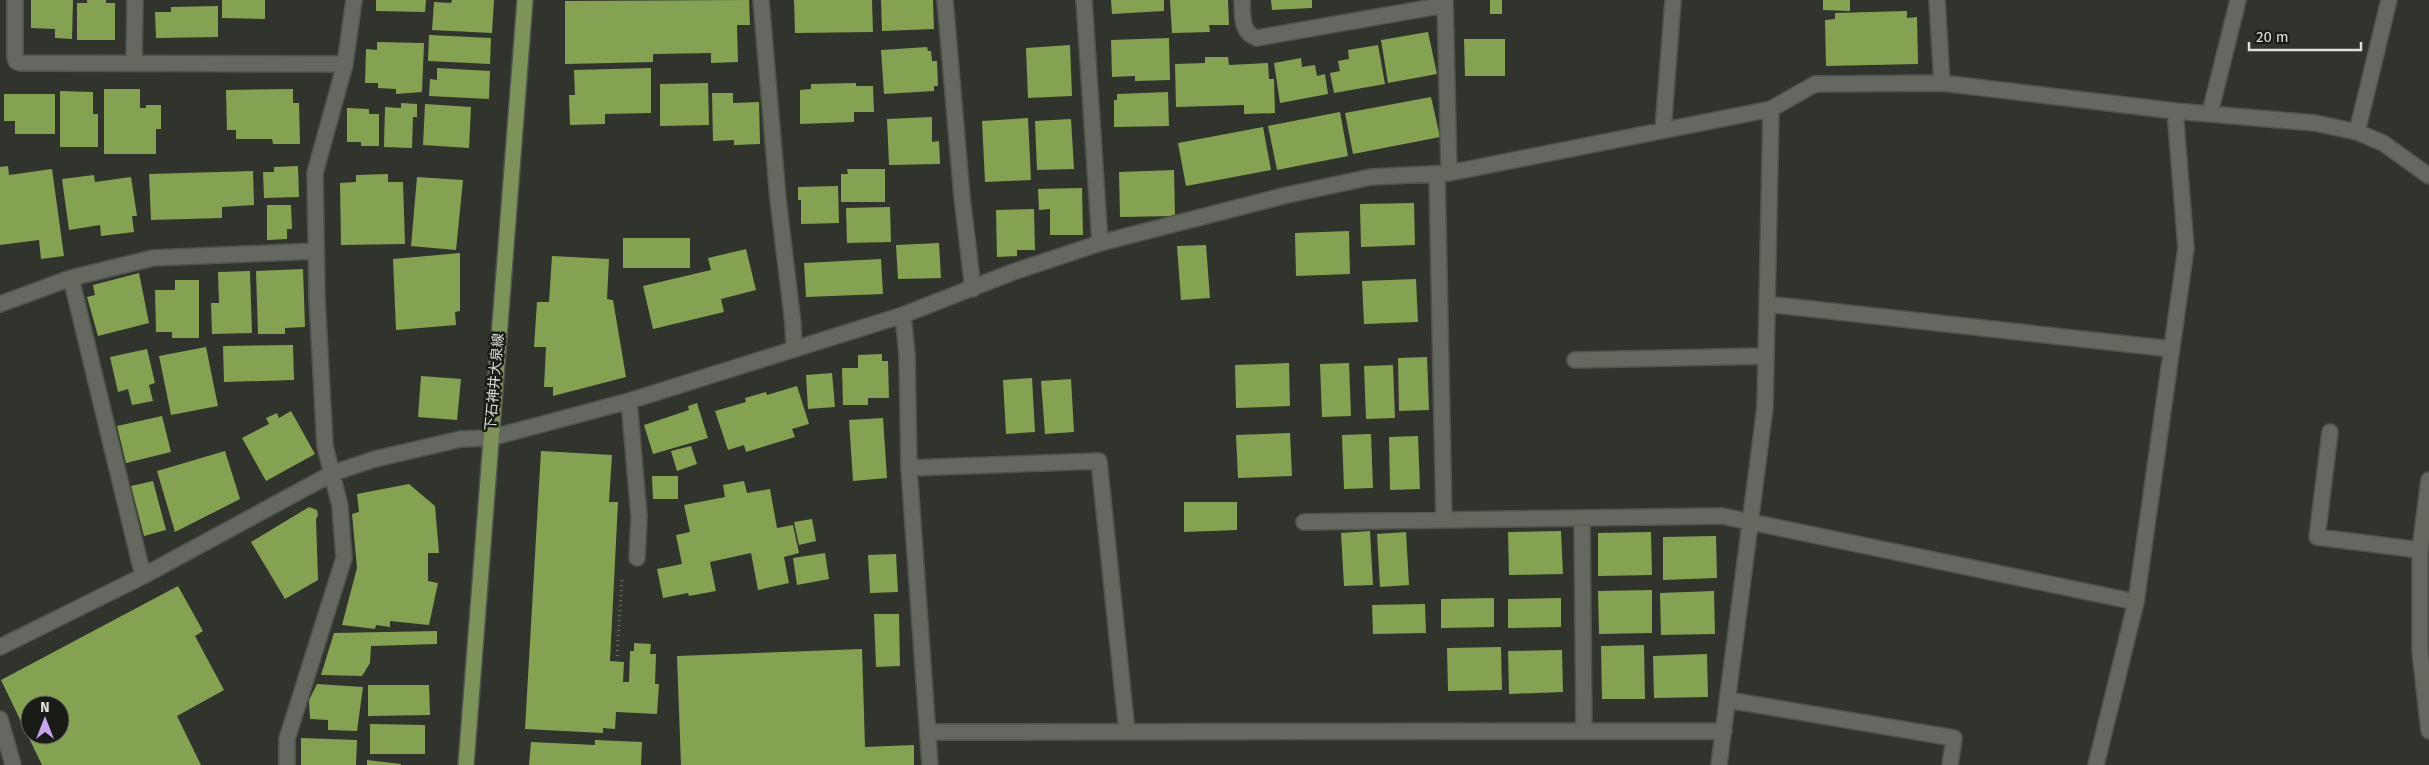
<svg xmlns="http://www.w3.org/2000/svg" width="2429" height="765" viewBox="0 0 2429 765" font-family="'Fira Sans','Noto Sans JP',sans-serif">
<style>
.building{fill:#85a253;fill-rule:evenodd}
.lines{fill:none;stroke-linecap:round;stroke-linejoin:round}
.minor-casing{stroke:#4f534c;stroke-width:18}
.major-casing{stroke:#4f534c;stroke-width:18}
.path{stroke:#6e716a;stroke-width:3;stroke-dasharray:1 4;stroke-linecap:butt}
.minor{stroke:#64685f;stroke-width:15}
.major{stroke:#7d935a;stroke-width:15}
.labels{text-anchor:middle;stroke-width:5;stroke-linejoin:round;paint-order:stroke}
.street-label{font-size:14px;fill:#dee0db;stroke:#191b17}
</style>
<rect width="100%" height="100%" fill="#31342c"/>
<path class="building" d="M31,0h42l-1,39 -17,-1v-9l-24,-1z
M87,0h19v3h9v37h-38v-37h10z
M222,0h43v19l-43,-1z
M376,0h50l-1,12 -49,-1z
M452,0h42l-2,33 -60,-3 2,-28 17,1z
M749,0l1,25h-13l1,37 -27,1v-10l-58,1v8l-88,2v-63z
M794,0h78l1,32 -78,1z
M881,0h52l1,29 -52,2z
M1111,0h53v11l-52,3z
M1170,0h58l1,25h-20l1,7 -38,1z
M1271,0h41v8l-40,2z
M1490,0h12v14h-12z
M1823,0h27v11l-27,-1z
M218,6v31l-62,1 -1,-26h16v-5z
M1907,11v7l10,-1 1,47 -92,2 -1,-46 10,-1v-6z
M1428,32l9,42 -49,9 -7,-43z
M429,35l62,3 -1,26 -62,-3z
M1169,38l1,42 -35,1v-5l-23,1 -1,-37z
M1464,39h41v37h-40z
M377,42l47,1 -2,49 -26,2v-5l-18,-1v-5h-13l1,-34 11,1z
M1070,45l2,51 -44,2 -2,-50z
M1378,45l7,39 -51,9 -4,-20 10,-2 -2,-10 11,-2 -1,-9z
M927,47l1,4h3l1,10h5l1,25h-4v5l-50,3 -3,-44z
M1205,57h23l1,8 39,-2 1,16h5l1,34 -31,1v-9l-68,2 -1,-43 30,-1z
M1301,58l1,9 13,-2 2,11 8,-2 3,20 -48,9 -6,-40z
M437,68l53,3 -1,28 -60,-3 1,-17 7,1z
M651,68v45l-46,1v10l-35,1 -1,-30h6l-1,-25z
M708,83l1,42 -49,1v-42z
M856,83v3h17l1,26h-20v10l-54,2v-34l11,-1v-5z
M104,89h36v19h6v-3h15v24h-5v25h-52z
M293,89v14h6l1,41h-27l-1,-5h-36v-9h-9l-1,-40z
M60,91l33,1v22h5v33h-38z
M1168,92l1,34 -55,1v-27h3v-6z
M712,93h21v10l26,-1 1,42 -26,1v-5l-21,1z
M4,94h51v40h-40v-13h-11z
M1431,97l9,40 -87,17 -8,-41z
M401,103l16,1v13h-4l-1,31 -28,-1 1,-40 16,1z
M425,104l46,3 -2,41 -46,-3z
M347,108l22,1v5h10v32h-18v-4h-14z
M1340,112l8,44 -71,14 -9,-44z
M932,117v25l7,-1 1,23 -51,1 -2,-46z
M1028,118l3,62 -46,2 -3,-61z
M1071,119l3,50 -37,1 -2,-49z
M1263,127l8,43 -85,16 -8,-43z
M8,166l1,9 43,-6 12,87 -23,3 -2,-19 -39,5v-78z
M298,166l1,31 -35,1 -1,-26h11v-5z
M847,169h38v33h-44v-28h7z
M1174,170l1,46 -55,1 -1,-45z
M253,171l1,34 -32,2v11l-71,2 -2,-46z
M388,174v8h15l2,62 -64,1 -1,-62 16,-1v-7z
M94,175l1,7 36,-5 6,39h-5l2,16 -33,4 -1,-11 -31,5 -7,-51z
M417,177l46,3 -7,70 -45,-4z
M838,186l1,37 -38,1v-24h-3v-13z
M1082,188l1,47h-33v-26l-11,1 -1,-21z
M1414,203l1,42 -54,2 -1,-43z
M267,205h24l1,24h-5v10l-20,1z
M890,207l1,35 -44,1 -1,-35z
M1034,209l1,41h-18v6l-20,1 -1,-47z
M1349,231l1,43 -54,2 -1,-43z
M623,238h67v30h-67z
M939,243l2,35 -43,1 -2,-34z
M1206,245l4,53 -29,2 -4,-54z
M746,249l10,41 -35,9 3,13 -71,17 -10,-43 68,-16 -3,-12z
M460,253v58l-5,1 1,13 -60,5 -3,-71z
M552,256l57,3 -2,40 6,1 13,77 -73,19v-9h-9l2,-40h-12l3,-45h12z
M881,259l2,35 -77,3 -2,-34z
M303,269l2,58 -20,1v6h-27l-2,-63z
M250,271l2,62 -40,1 -1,-31h8l-1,-31z
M139,273l10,50 -51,13 -11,-39 8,-2 -2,-10z
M1416,279l2,43 -54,2 -2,-43z
M175,280h24v58h-27v-6h-16l-1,-42h20z
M293,345l1,35 -70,2 -1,-36z
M206,347l12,59 -47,9 -12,-59z
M147,349l8,34 -6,2 4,16 -21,4 -4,-16 -10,3 -8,-35z
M882,354v7h6l1,37h-21v7h-25l-1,-37h16v-13z
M1427,357l2,53 -30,1 -1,-53z
M1289,363l1,43 -54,2 -1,-43z
M1349,363l2,53 -29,1 -2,-53z
M1393,365l2,53 -29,1 -2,-53z
M832,373l3,34 -27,2 -2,-34z
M421,376l40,3 -4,41 -39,-3z
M1032,378l3,54 -29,2 -3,-54z
M1071,379l3,53 -29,2 -4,-53z
M797,386l12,38 -17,5 3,8 -49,15 -2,-7 -16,5 -13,-39 31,-9 -1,-4 21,-6 1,3z
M697,403l11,35 -55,16 -9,-29 45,-15 -1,-4z
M291,411l24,43 -49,27 -24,-43 27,-14 -3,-6 11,-5 2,5z
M162,416l9,36 -45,11 -9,-37z
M883,418l4,60 -34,3 -4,-61z
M1290,433l2,43 -54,2 -2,-43z
M1371,434l2,54 -29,1 -2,-54z
M1418,436l2,53 -30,1 -1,-53z
M691,446l6,18 -20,7 -6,-20z
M225,451l15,48 -65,33 -18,-61z
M541,451l71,4 -3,47h9l-8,159 14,1 -1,20h6l1,-31h4v-8l17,1 -1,10h6l-1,30h4l-2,30 -41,-2 -1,17 -12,-1v5l-78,-4z
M652,476h26v23h-25z
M153,481l13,49 -22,6 -13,-50z
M744,481l3,12 23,-4 7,39 16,-3 6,28 -15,4 5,26 -31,7 -7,-37 -41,9 6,29 -27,5 -1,-3 -25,5 -6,-29 25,-5 -6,-29 14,-3 -6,-27 41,-8 -2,-12z
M409,484l26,22 4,47h-11v28l10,2 -9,42 -39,-4v6l-14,-2 -1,4 -33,-4 15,-57 -5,-54 7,-2 -2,-18z
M1184,502h53v28l-53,2z
M309,507l8,3 1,5 -2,4 2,61 -33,19 -34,-57z
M812,519l4,22 -17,4 -5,-23z
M1370,531l3,54 -29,1 -3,-53z
M1561,531l2,43 -54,1 -1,-43z
M1406,532l3,53 -29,2 -3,-53z
M1651,532l1,43 -54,1v-43z
M1716,536l1,42 -54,2v-43z
M825,553l4,26 -32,6 -4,-27z
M896,554l2,38 -28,1 -2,-38z
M178,586l25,45 -8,5 29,54 -47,26 24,49h-159l-41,-85zM30,705h30v30h-30z
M1652,590v43l-53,1 -1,-43z
M1714,591l1,43 -54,1 -1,-42z
M1494,598v29l-53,1v-29z
M1561,598v29l-53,1v-29z
M1425,604l1,29 -53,1 -1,-29z
M874,614h25l1,52 -24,1z
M437,631v13l-66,2 -1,17 -8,13 -41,-1 13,-42z
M1644,645l1,54h-43l-1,-53z
M1501,647l1,43 -54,1 -1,-43z
M862,649l3,98 49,-2v20h-233l-4,-109z
M1562,650l1,42 -54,2 -1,-43z
M1707,654l1,43 -54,1 -1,-42z
M317,684l46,3 -6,44 -29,-1v-10l-18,-1 -1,-19z
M368,685h61l1,30 -62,1z
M370,724l55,1v29h-55z
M301,738l56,2 -1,25h-55z
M595,740l47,2 -1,23h-112l2,-23 64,3z
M367,760l34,4v1h-34z"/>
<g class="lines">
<defs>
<path id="minor" d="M15,0v57l1,4 4,2 325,1
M761,0l17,199 15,125 1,24
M945,0l17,197 11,92
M1084,0l16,243
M1242,0c1,16 -2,32 15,38l188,-33
M1445,0l4,173
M1937,0l5,83
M134,63l1,-63
M2210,113l28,-113
M1663,130l10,-130
M2357,132l32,-132
M1437,175l7,345
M71,278l72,298
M0,304l71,-26 82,-20 163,-7
M1767,304l405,45
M903,315l4,40 2,113 21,297
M1575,360l191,-4
M629,401l10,115 -2,42
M2330,432l-13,105 103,13
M909,468l190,-7 28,271
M2429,480l-9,70v101l9,80
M1582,518l2,213
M1304,522l418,-6 414,86
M0,647l143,-71 190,-103 42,-14 86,-20 29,-1 139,-37 274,-86 110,-43 87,-29 187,-48 84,-18 78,-4 322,-64 44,-25 127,-1 233,28 140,12 42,9 26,11 46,33
M1728,700l226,38 -4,27
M0,719l13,46
M928,732l796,-1
M287,765v-26l57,-181 -4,-52 -15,-60 -8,-148 -2,-125 30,-109 9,-64
M1719,765l46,-358 6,-298
M2096,765l40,-163 50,-354 -11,-137"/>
<path id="major" d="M466,765l59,-765"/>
</defs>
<use href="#minor" class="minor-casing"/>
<use href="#major" class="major-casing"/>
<path class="path" d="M617,656l5,-77"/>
<use href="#minor" class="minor"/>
<use href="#major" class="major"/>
</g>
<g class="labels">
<g class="street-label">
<text transform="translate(494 382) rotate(-85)" y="5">下石神井大泉線</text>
</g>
</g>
<g transform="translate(45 720)"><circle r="24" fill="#191b17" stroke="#686a65"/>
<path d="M0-4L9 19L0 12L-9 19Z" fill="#c8a5ee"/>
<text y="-8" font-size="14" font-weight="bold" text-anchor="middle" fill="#dee0db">N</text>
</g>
<path d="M2249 42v8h112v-8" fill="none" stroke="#dee0db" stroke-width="2.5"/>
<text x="2256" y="42" font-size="15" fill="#dee0db" stroke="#191b17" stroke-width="4" paint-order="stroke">20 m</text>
</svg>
